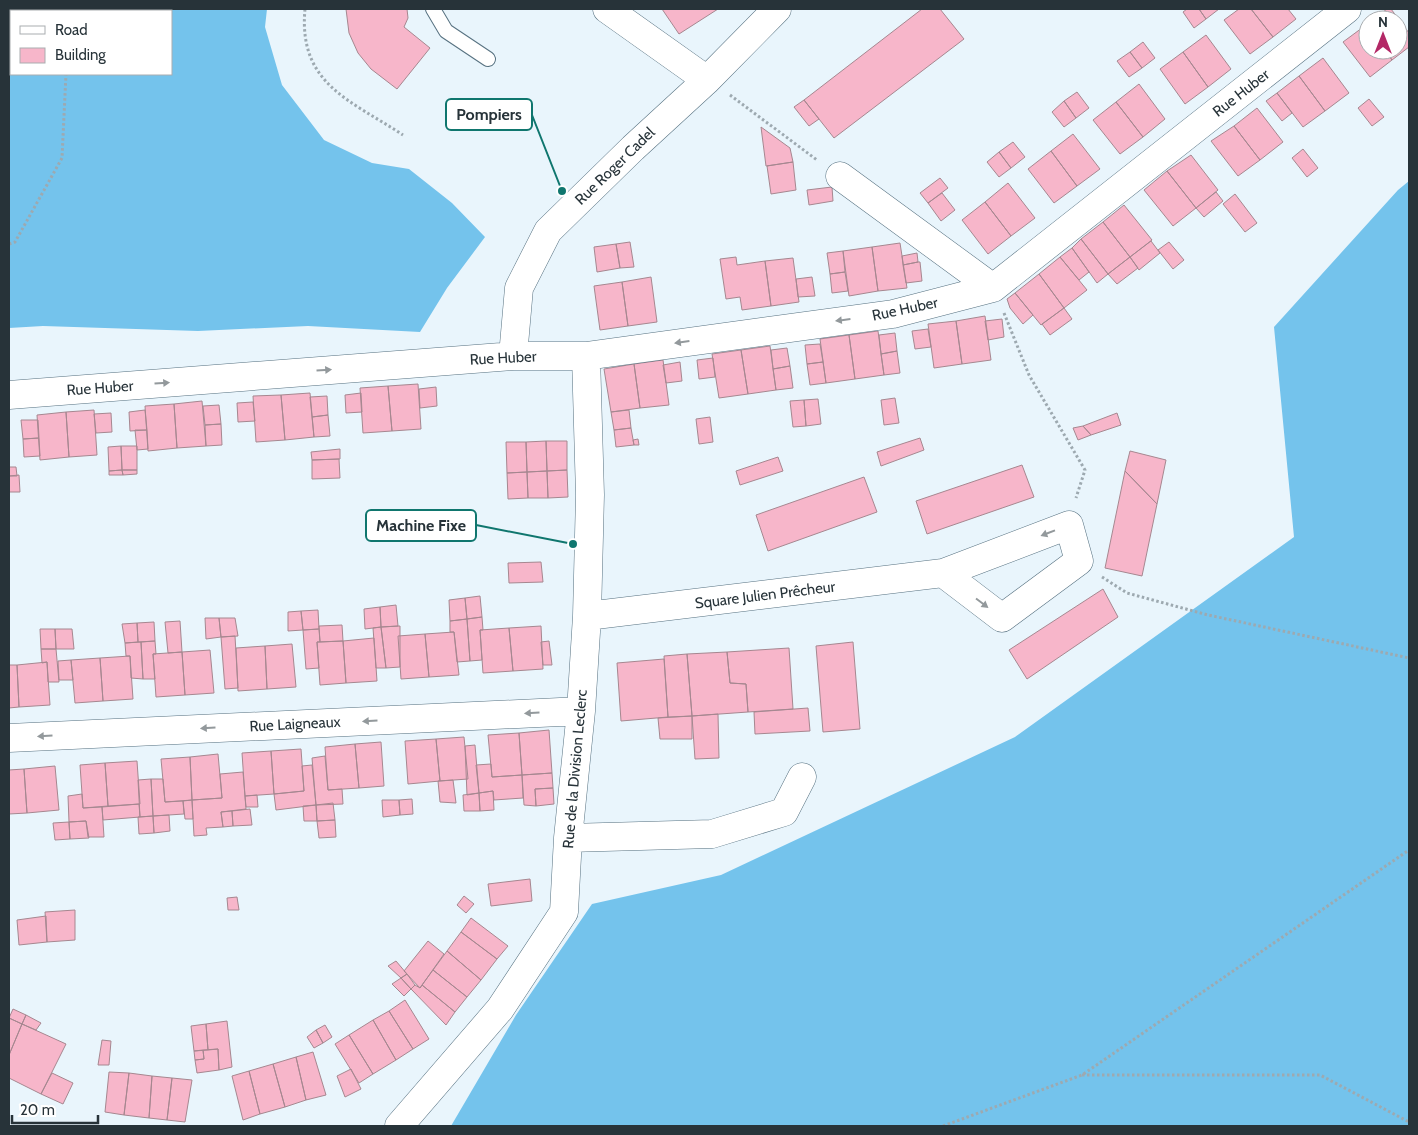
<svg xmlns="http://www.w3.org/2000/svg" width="1418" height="1135" viewBox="0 0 1418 1135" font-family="Cabin,sans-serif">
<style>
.forest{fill:#74c3ec;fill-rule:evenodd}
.building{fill:#f7b6ca;stroke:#a68790}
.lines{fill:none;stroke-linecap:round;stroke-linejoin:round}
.lane-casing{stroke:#567180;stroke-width:16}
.street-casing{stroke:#567180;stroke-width:29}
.path{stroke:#9da9b0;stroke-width:3;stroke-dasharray:2.5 2.5;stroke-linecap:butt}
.lane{stroke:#fff;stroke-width:14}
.street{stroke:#fff;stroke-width:28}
.oneway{fill:#93999c}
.labels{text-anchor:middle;stroke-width:5;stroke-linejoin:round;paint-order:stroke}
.street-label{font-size:15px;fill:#273339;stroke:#fff}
.leader{fill:none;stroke:#0f766e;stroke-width:2}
.callout-dot{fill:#0f766e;stroke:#fff;stroke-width:2}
.callout{fill:#fff;stroke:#0f766e;stroke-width:2}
.callout-label{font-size:16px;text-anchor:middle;font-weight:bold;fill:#273339}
</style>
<rect width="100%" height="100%" fill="#e9f5fc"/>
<path class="forest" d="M9,9h258l-2,18 17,58 42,55 48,23 37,6 43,34 33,34 -38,51 -27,44 -112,-6 -110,5 -155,-5 -34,2zM11,11h160v63h-160z
M1409,181v945h-958l65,-111 76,-111 129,-29 294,-138 279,-200 -20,-210 124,-137z"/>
<path class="building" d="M346,9h61l1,9 -4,9 26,21 -33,41 -26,-20 -13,-16 -9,-20z
M662,9h56l-39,25z
M922,9h18l24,30 -130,99 -30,-38z
M1187,9h12l7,10 -12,9 -11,-16z
M1199,9h20l-13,10z
M1239,9h12l22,28 -23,17 -26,-34z
M1251,9h37l8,10 -23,18z
M1387,9h4l18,24v14l-17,13 -7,-10h13v-30h-26z
M1366,25l2,2v23h17l7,10 -22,17 -27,-35z
M1206,35l25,34 -23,18 -25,-35z
M1143,42l12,16 -13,10 -12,-16z
M1130,52l12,16 -13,9 -12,-16z
M1183,52l25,35 -23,17 -25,-35z
M1323,58l26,35 -24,18 -26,-35z
M1299,76l26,35 -22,16 -26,-34z
M1139,84l26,35 -22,18 -27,-35z
M1077,92l12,16 -13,10 -12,-17z
M1277,93l15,20 -10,8 -16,-20z
M1369,99l15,18 -12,9 -14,-18z
M804,100l15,19 -10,7 -15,-19z
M1064,101l12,17 -12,9 -12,-15z
M1116,102l27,35 -23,17 -27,-34z
M1257,108l26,34 -23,18 -26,-34z
M1234,126l26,34 -22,16 -27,-35z
M761,127l29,21 3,14 -27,4z
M1073,134l27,35 -23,17 -26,-35z
M1013,142l12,15 -14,11 -12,-16z
M1303,149l15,19 -11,9 -15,-19z
M1051,151l26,35 -23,17 -26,-34z
M999,152l12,16 -12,9 -12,-15z
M1191,155l27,35 -22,18 -29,-37z
M793,162l3,28 -25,4 -4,-28z
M1167,171l29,37 -23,18 -29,-36z
M940,178l8,10 -20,15 -8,-10z
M1008,183l27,35 -24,18 -26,-34z
M832,187l1,14 -24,4 -2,-15z
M1216,192l7,9 -19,16 -8,-9z
M942,193l13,17 -14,11 -13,-18z
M1235,194l22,29 -12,9 -22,-28z
M985,202l26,34 -23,18 -26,-34z
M1124,205l28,35 -22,17 -27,-35z
M1103,222l27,35 -22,17 -27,-35z
M1081,239l27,35 -11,9 -25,-35z
M1151,241l9,12 -21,17 -9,-13z
M630,242l4,25 -14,1 -4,-24z
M1169,242l15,18 -11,9 -15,-19z
M900,243l7,45 -29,3 -6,-44z
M616,244l4,24 -23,4 -3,-25z
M872,247l6,44 -29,5 -6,-45z
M1072,248l17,24 -10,8 -19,-23z
M843,251l2,21 -15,2 -3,-21z
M917,253l1,9 -15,3 -1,-9z
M736,257l1,8 28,-4 6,45 -29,4 -2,-13 -14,2 -6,-40z
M1060,257l27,33 -23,18 -25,-34z
M1130,257l8,11 -21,16 -9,-10z
M793,258l6,44 -28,4 -6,-45z
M918,262h2l2,19 -16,2 -3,-18z
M845,272l3,19 -16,2 -2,-19z
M1039,274l25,34 -23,17 -26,-32z
M651,277l6,45 -29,4 -6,-44z
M812,277l3,19 -17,1 -2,-18z
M622,282l6,44 -28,4 -6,-44z
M1015,293l18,22 -10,9 -13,-16 -3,-9z
M1064,308l8,11 -22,16 -8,-11z
M985,316l6,44 -29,4 -6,-43z
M1002,319l2,18 -16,3 -3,-19z
M956,321l6,43 -28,4 -6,-44z
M928,329l3,18 -16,2 -3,-18z
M878,331l6,44 -29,4 -6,-44z
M895,333l2,18 -16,3 -2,-19z
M849,335l6,44 -29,4 -6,-44z
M820,344l3,18 -16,2 -2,-19z
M770,346l6,44 -28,4 -7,-44z
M787,348l3,18 -17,3 -2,-19z
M741,350l7,44 -29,4 -7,-44z
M897,351l3,22 -16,2 -3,-21z
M713,358l2,19 -16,2 -2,-19z
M663,360l6,45 -29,3 -6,-44z
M680,362l2,19 -16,2 -3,-18z
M823,362l3,21 -16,2 -3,-21z
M634,364l6,44 -29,4 -7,-43z
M790,366l3,22 -17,2 -3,-21z
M418,384l3,45 -29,2 -4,-45z
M388,386l4,45 -29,2 -3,-45z
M436,387l1,19 -17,2 -1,-19z
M310,393l4,44 -29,3 -4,-45z
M361,393l1,19 -16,1 -1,-18z
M281,395l4,45 -29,2 -3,-46z
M327,396l1,19 -16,2 -2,-20z
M895,398l4,25 -15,2 -3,-25z
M818,399l3,25 -15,2 -2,-26z
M804,400l2,26 -13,1 -3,-26z
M202,401l4,45 -29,2 -3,-44z
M253,402l2,19 -17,1 -1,-19z
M174,404l3,44 -29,3 -3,-45z
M219,405l2,19 -16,1 -2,-19z
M94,410l3,45 -28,2 -3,-45z
M145,410l2,20 -17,1 -1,-19z
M629,410l2,18 -17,2 -3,-18z
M66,412l3,45 -29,3 -3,-45z
M111,413l1,19 -16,1 -2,-19z
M1117,413l4,12 -30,10 -8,-9z
M328,415l2,21 -16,1 -2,-20z
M710,417l3,25 -14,2 -3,-25z
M21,420h17l1,18 -16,1z
M221,424l1,21 -16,1 -1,-21z
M1083,426l8,9 -13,5 -5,-12z
M631,428l3,17 -18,2 -2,-17z
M135,430h12l1,19 -11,1z
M39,438l1,18 -16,1 -1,-18z
M920,438l4,12 -43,16 -4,-14z
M638,439l1,6h-5l-1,-5z
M546,441h21v29l-20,1z
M546,441l1,30 -20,1 -1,-30z
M506,442h20l1,30 -20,1z
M121,446l1,24 -13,1 -1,-24z
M121,446h16v24h-15z
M340,449v10l-28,1 -1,-8z
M1130,451l36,9 -9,44 -32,-33z
M778,457l5,14 -43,14 -4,-14z
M339,459l1,19 -28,1v-19z
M1022,465l12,32 -107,37 -11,-33z
M9,467h7l1,9h-8z
M122,470l1,5h-14v-4z
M122,470h15v4l-14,1z
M567,470l1,27 -20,1 -1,-27z
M547,471l1,27h-20l-1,-26z
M1125,471l32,33 -15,72 -37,-8z
M527,472l1,26 -20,1 -1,-26z
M19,475l1,17h-11v-16z
M864,477l13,35 -109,39 -12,-36z
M541,562l2,20 -34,1 -1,-20z
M1103,589l15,28 -91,62 -18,-29z
M480,596l2,21 -15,2 -2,-21z
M465,598l2,21 -17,2 -1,-21z
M396,605l2,21 -17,1 -1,-20z
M380,607l1,20 -16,2 -1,-20z
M318,610l1,19 -16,1 -2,-19z
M301,611l2,19 -15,1v-19z
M482,617l1,13h-3l2,30 -12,1 -3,-42z
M205,618h14l2,19 -15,2z
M219,618h16l3,18 -17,1z
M467,619l3,42 -13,1 -3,-30h-4v-11z
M180,621l2,31 -14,1 -3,-31z
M154,622l1,19 -17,1 -1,-19z
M137,623l1,19 -13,1 -3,-19z
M342,625l1,16 -23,1 -1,-16z
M400,626v41l-14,1 -5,-41z
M541,626l2,43 -30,2 -4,-43z
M381,627l5,41h-10l-3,-40z
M509,628l4,43 -30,2 -3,-43z
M40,629h15l1,20h-15z
M55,629h17l2,20h-18z
M319,629l1,13h-3l2,26 -13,1 -3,-39z
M454,632l5,43 -30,2 -4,-43z
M425,634l4,43 -28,2 -3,-43z
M235,636l3,52 -13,1 -4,-52z
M374,638l3,43 -31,2 -3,-42z
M155,641l1,13h-3l2,25h-12l-2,-37z
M343,641l3,42 -26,2 -3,-43z
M549,641l3,24h-9l-2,-23z
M141,642l2,37 -12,-1 -1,-22h-4l-1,-13z
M853,642l7,87 -37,3 -7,-86z
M292,644l4,43 -29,2 -2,-43z
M265,646l2,43 -29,2 -2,-43z
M789,648l4,61 -45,3 -2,-28 -16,-1 -3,-31z
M41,649h15l3,33h-11l-1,-20 -5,1z
M210,650l4,43 -29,2 -3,-43z
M182,652l3,43 -29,2 -3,-43z
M727,652l3,31 16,1 2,28 -56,4 -5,-62z
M687,654l5,62 -24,1 -4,-61z
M130,656l3,43 -30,2 -3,-43z
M100,658l3,43 -28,2 -4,-43z
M664,659l4,58 -47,4 -4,-58z
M71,660l2,20h-14l-1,-19z
M47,662l3,43 -31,2 -2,-42z
M9,665h8l2,42 -10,1z
M808,708l2,23 -55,3 -1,-22z
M718,714l1,44 -24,1 -3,-43z
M692,716v23h-32l-2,-21z
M549,730l3,43 -30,2 -3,-42z
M519,733l3,42 -30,2 -4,-42z
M464,737l4,42 -28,2 -4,-42z
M436,739l4,42 -32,3 -3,-43z
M381,742l3,44 -25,2 -4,-44z
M355,744l4,44 -31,2 -3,-43z
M475,745l4,48 -12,2 -2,-49z
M301,749l3,42 -30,3 -3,-43z
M271,751l3,43 -29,2 -3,-43z
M218,754l4,44 -30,2 -2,-43z
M325,756l3,34 14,-1 1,15 -27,1 -4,-47z
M190,757l2,43 -27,2 -4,-43z
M137,761l3,43 -32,2 -3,-43z
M105,763l3,43 -25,2 -3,-43z
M491,764l1,13 30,-2 1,23 -29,2 -1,-9 -14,2 -3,-28z
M312,765l4,40 -40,5 -2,-16 30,-3 -2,-25z
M55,766l4,44 -32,3 -3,-44z
M24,769l3,44 -18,1v-44z
M243,772l3,37 -25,3 2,15 -17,1 1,7 -13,1 -2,-36 30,-2 -2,-24z
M552,773l1,15 -18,1 1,17 -12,-1 -2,-30z
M151,779h12l2,23 18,-1 1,13 -31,2z
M151,779l2,37 -13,1 -2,-37z
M453,780l3,23 -16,-1 -2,-21z
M553,788l1,16 -18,2 -1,-17z
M493,791l1,19 -14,1 -1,-18z
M479,793l1,18h-16l-1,-16z
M82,794l1,14 19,-1 2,30h-16l-2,-16 -17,1 -1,-26z
M257,795l1,12h-12l-1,-11z
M412,799l1,15 -13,1 -1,-15z
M192,800l1,19h-8l-2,-18z
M382,800h17l1,15 -17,2z
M333,803l2,17 -18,1 -1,-16z
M139,804l1,13 -37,3 -1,-13z
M316,805l1,16h-13l-1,-15z
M250,809l2,16 -19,1 -1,-15z
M232,811l1,15 -10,1 -2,-15z
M169,815l1,16 -16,2 -1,-17z
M153,816l1,17 -15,1 -1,-17z
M335,820l1,17 -17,1 -2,-17z
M86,821l3,17 -19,1 -1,-17z
M69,822l1,17 -15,1 -2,-17z
M530,879l2,22 -41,5 -3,-22z
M464,896l10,8 -8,9 -9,-8z
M237,897l2,13h-11l-1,-12z
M75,910v30l-28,2 -2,-30z
M46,916l1,26 -28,3 -2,-25z
M471,918l37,28 -11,13 -36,-27z
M461,932l36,27 -16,21 -34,-29z
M428,941l16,13 -24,34 -16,-17z
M447,951l34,29 -14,17 -34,-27z
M396,961l11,13 -6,4 -13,-12z
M433,970l34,27 -12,15 -33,-27z
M407,974l8,11 -4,4 -10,-11z
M401,978l10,11 -7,7 -12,-12z
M415,985l5,3 2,-3 33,27 -9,13 -35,-36z
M405,1000l24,39 -16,10 -24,-38z
M13,1009l13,6 -4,9 -13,-6z
M389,1011l24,38 -17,11 -23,-40z
M26,1015l15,8 -5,7 -14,-6z
M9,1018l13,6 -13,31z
M373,1020l23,40 -23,14 -24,-39z
M227,1021l5,46 -13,3 -1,-21 -10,1 -2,-26z
M22,1024l44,20 -25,50 -32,-16v-23z
M206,1024l2,26 -14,1 -3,-25z
M325,1025l7,12 -9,6 -7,-13z
M316,1030l7,13 -9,5 -7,-11z
M349,1035l24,39 -14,9 -24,-39z
M102,1040l9,1 -2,24h-11z
M218,1049l1,21 -22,3 -2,-13 9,-1 -1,-9z
M203,1050l1,9 -9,1 -1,-9z
M313,1052l13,43 -20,5 -10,-43z
M296,1057l10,43 -21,7 -12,-43z
M273,1064l12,43 -25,7 -11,-43z
M351,1069l10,20 -16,8 -8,-21z
M249,1071l11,43 -17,6 -11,-44z
M109,1072l20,1 -5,42 -19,-3z
M52,1073l21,10 -10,21 -22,-10z
M129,1073l23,3 -3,42 -25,-3z
M152,1076l20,2 -5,42 -18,-2z
M172,1078l20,2 -7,42 -18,-2z"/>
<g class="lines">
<defs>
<path id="lane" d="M433,9l13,22 42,28"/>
<path id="street" d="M607,9l100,71
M840,176l153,112
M513,356l6,-68 29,-57 85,-83 74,-68 70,-71
M9,395l504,-39h73l307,-42 100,-26 354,-279
M587,616l356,-43 126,-48 10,36 -77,57 -59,-45
M9,738l572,-27
M568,838l144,-4 72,-22 18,-35
M399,1126l101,-117 64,-97 4,-74 13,-127 6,-95 3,-121 -4,-139"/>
</defs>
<use href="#lane" class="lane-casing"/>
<use href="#street" class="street-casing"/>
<path class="path" d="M305,9c-7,75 45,91 98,126
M70,11v-2
M730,95l87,65
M9,244l6,-2 47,-84 4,-84
M1004,313l25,62 56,95 -9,28
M1102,577l25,16 81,22 201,43
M1082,1075h238l89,47
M943,1126l139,-51 327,-225"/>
<use href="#lane" class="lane"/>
<use href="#street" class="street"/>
</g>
<defs><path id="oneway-solid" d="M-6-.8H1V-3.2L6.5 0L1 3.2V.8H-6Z" transform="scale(1.25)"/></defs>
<g class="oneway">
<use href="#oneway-solid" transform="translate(843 320) rotate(173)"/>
<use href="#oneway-solid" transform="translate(682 342) rotate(172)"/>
<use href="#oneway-solid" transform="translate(324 370) rotate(-4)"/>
<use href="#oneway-solid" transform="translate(162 383) rotate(-4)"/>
<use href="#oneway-solid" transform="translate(1048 533) rotate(159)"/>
<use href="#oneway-solid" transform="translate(982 603) rotate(37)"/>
<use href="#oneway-solid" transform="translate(532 713) rotate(177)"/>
<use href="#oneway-solid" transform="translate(370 721) rotate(177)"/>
<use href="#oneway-solid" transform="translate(208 728) rotate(177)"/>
<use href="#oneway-solid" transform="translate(45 736) rotate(177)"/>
</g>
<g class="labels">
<g class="street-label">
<text transform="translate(1241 93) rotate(-38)" y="5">Rue Huber</text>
<text transform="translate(615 166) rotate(-44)" y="5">Rue Roger Cadel</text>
<text transform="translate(905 309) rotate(-12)" y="5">Rue Huber</text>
<text transform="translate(503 358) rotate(-3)" y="5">Rue Huber</text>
<text transform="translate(100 388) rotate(-4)" y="5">Rue Huber</text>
<text transform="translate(765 595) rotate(-7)" y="5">Square Julien Prêcheur</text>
<text transform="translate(295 724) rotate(-3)" y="5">Rue Laigneaux</text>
<text transform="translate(575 769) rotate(-85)" y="5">Rue de la Division Leclerc</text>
</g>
</g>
<path class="leader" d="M562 191L532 115M573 544L476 525"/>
<g class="callout-dot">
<circle cx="562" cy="191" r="5"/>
<circle cx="573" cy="544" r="5"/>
</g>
<g class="callout">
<rect x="446" y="99" width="86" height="31" rx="5"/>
<rect x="366" y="510" width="110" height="31" rx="5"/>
</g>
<g class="callout-label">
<text x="489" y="120">Pompiers</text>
<text x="421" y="531">Machine Fixe</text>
</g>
<rect width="1418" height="1135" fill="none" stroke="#273339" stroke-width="20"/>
<rect x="10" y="10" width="162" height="65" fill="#ffffff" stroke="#a9adb0"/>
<rect x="20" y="26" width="25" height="8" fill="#ffffff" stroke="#a9adb0"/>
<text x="55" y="35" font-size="15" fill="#273339">Road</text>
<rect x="20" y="48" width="25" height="15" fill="#f7b6ca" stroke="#a9adb0"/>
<text x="55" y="60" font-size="15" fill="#273339">Building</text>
<g transform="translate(1383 35)"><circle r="24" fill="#ffffff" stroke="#a9adb0"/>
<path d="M0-4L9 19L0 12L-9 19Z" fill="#b32866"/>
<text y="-8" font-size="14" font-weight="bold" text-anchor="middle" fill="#273339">N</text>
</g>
<path d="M12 1115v8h86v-8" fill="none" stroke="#273339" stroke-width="2.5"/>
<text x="20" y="1115" font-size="15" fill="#273339" stroke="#ffffff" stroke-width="4" paint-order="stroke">20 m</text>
</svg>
